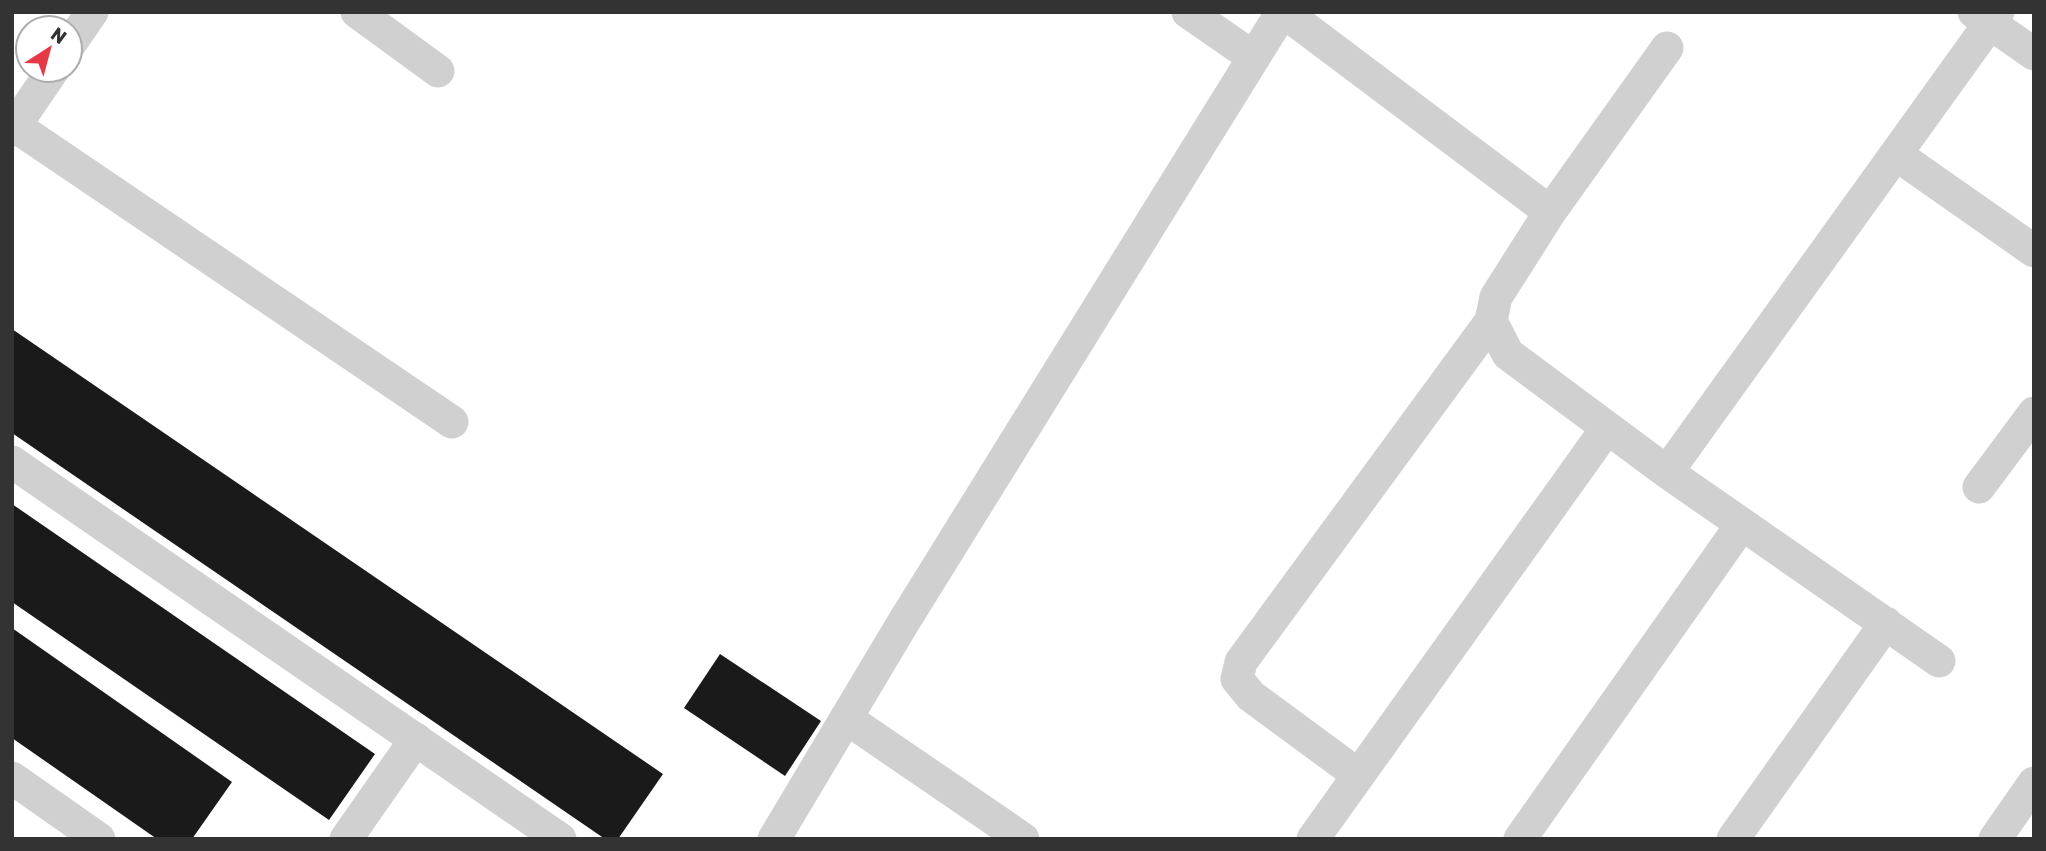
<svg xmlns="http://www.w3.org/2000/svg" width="2046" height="851" viewBox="0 0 2046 851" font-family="Rubik,sans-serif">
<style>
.building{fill:#1a1a1a}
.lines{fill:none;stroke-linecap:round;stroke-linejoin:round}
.minor{stroke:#d0d0d0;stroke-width:33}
</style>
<rect width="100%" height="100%" fill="#fff"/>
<path class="building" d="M12,329l651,445 -45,65h-13l-593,-406z
M12,504l363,250 -46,66 -317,-218z
M12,628l220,154 -40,57h-35l-145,-101z
M720,654l101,67 -36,55 -101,-68z"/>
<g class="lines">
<path class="minor" d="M357,12l81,59
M1188,12l65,45
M1284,12l266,200
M1974,12l60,42
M70,44l22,-32
M1667,48l-117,164 -54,85 -5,24 17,33 159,118 272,189
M15,126l437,296
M12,130l41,-60
M1897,155l137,96
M12,462l548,377
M1667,472l331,-460
M1979,487l55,-74
M846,718l177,121
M1357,774l-106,-78 -14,-17 4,-17 250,-341
M12,778l87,61
M346,839l70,-100
M774,839l129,-216 379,-611
M1313,839l294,-411
M1520,839l222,-315
M1733,839l153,-216
M1995,839l39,-56"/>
</g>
<rect width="2046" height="851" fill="none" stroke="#333333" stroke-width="28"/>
<g transform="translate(49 49) rotate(36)"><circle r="33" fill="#ffffff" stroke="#adadad" stroke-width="2"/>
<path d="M0-5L12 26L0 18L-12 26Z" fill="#e63946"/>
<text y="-10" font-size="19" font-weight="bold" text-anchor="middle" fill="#333333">N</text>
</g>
</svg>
